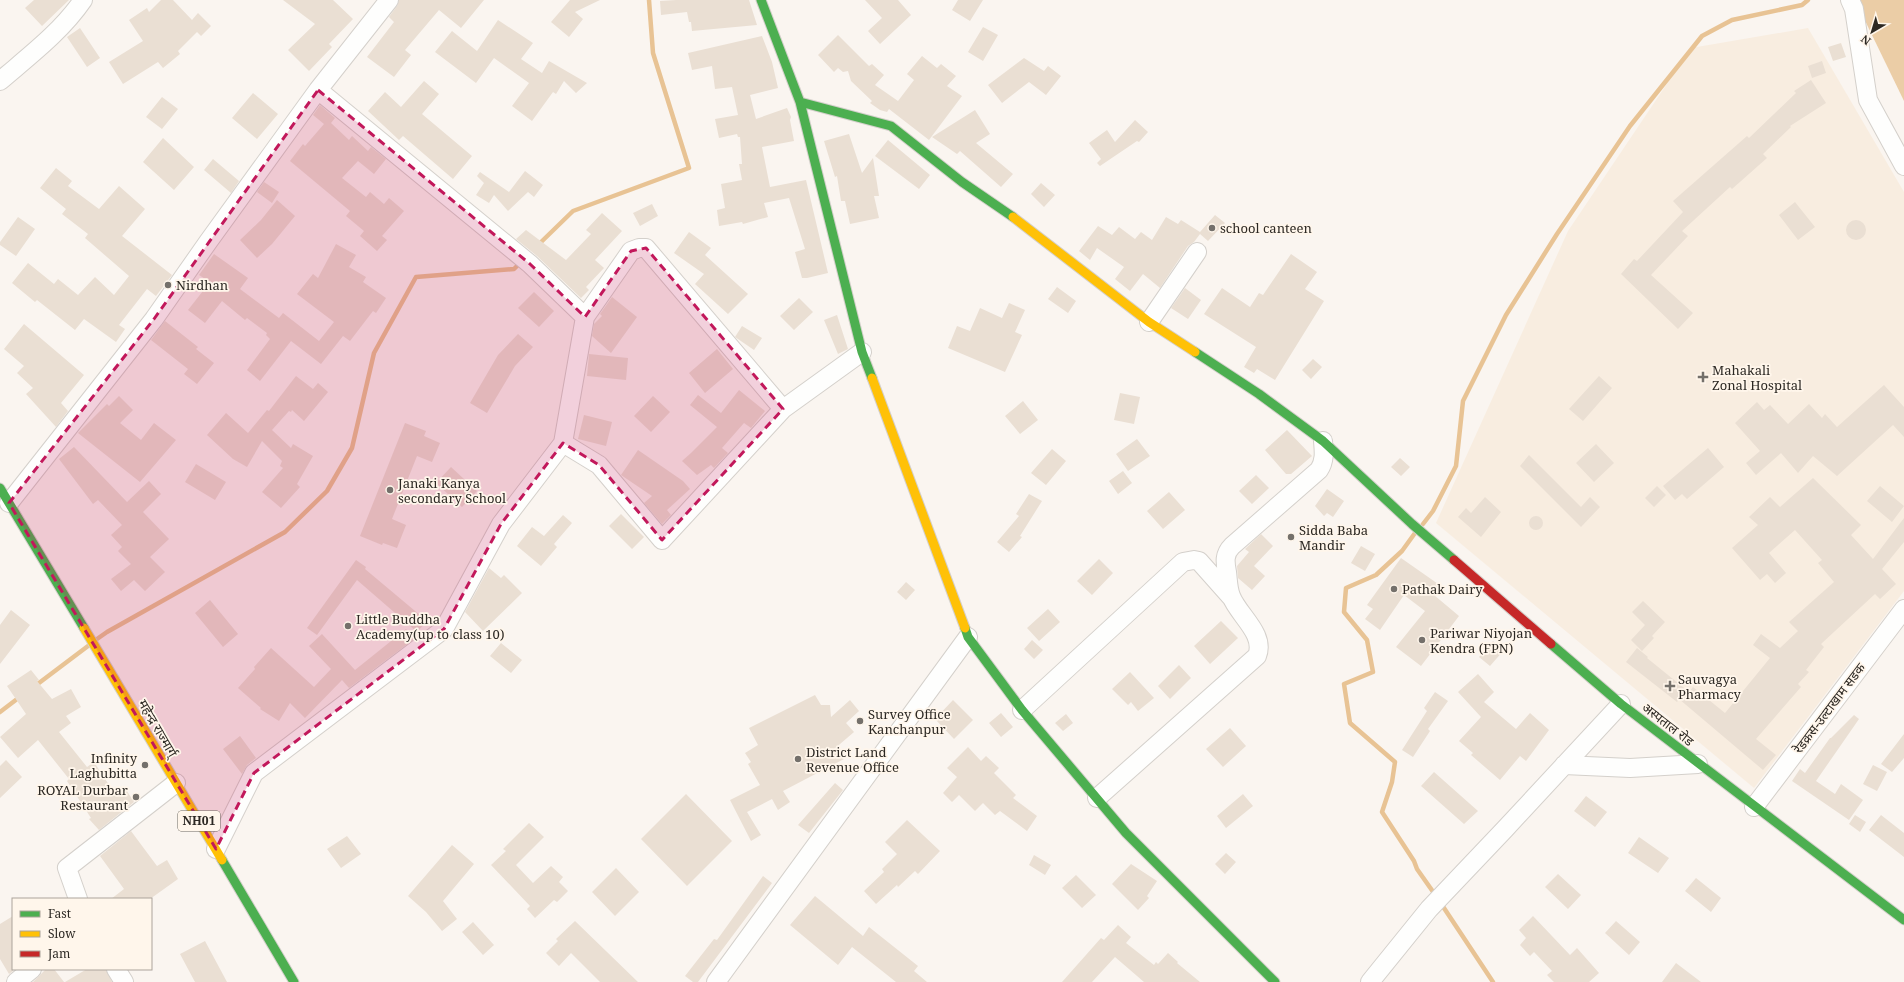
<svg xmlns="http://www.w3.org/2000/svg" width="1904" height="982" viewBox="0 0 1904 982" font-family="'Noto Serif','Noto Sans Devanagari',serif">
<style>
.built{fill:#f8ede0}
.forest{fill:#ebcda6}
.lines{fill:none;stroke-linecap:round;stroke-linejoin:round}
.stream{stroke:#e8c394;stroke-width:4.5}
.building{fill:#eadfd3}
.street-casing{stroke:#d4d0cb;stroke-width:20}
.fast-casing{stroke:#d4d0cb;stroke-width:11}
.slow-casing{stroke:#d4d0cb;stroke-width:11}
.jam-casing{stroke:#d4d0cb;stroke-width:11}
.street{stroke:#fefefd;stroke-width:18}
.fast{stroke:#4caf50;stroke-width:9}
.slow{stroke:#ffc107;stroke-width:9}
.jam{stroke:#c62828;stroke-width:9}
.marked{fill:#c2185b;fill-opacity:0.2;stroke:#c2185b;stroke-width:3;stroke-dasharray:8 5;stroke-linejoin:round}
.poi-dot{fill:#74706b;stroke:#fff6eb;stroke-width:1.5}
.labels{text-anchor:middle;stroke-width:3.5;stroke-linejoin:round;paint-order:stroke}
.shield{fill:#fff6eb;stroke:#6b665f;stroke-width:1}
.shield-label{font-size:12px;font-weight:bold;fill:#2c2823}
.poi-label{font-size:13px;fill:#2c2823;stroke:#fff6eb;text-anchor:start}
.street-label{font-size:13px;fill:#2c2823;stroke:#fff6eb}
</style>
<rect width="100%" height="100%" fill="#faf5f0"/>
<path class="built" d="M1808,28l96,164v399l-150,197 -318,-265 132,-292 123,-183z"/>
<path class="forest" d="M1855,0h49v101z"/>
<g class="lines">
<path class="stream" d="M537,246l36,-35 116,-43 -36,-115 -4,-53
M1423,524l10,-13 23,-45 7,-65 43,-86 51,-81 73,-108 72,-90 30,-16 70,-15 6,-5
M1415,533l-13,18 -26,24 -30,13 -2,24 23,28 6,32 -29,12 6,39 45,39 -3,20 -10,30 32,49 3,8 19,27
M97,639l10,-7 178,-100 42,-41 25,-43 22,-95 42,-76 98,-8 8,-8
M35,686l53,-40
M0,712l21,-16
M1440,902l53,80"/>
</g>
<path class="building" d="M34,0h35l-27,26 -17,-18z
M161,0h12l19,20 6,-7 13,13 -10,10 -4,-4 -19,19 2,3 -17,14 -5,-6 -35,22 -14,-22 34,-21 -14,-21 18,-12 2,4z
M283,0h50l20,19 -24,25 3,3 -23,24 -21,-21 27,-26z
M399,0h85l-23,28 -22,-18 -34,40 6,5 -17,22 -27,-20 27,-35 -5,-5 8,-11z
M570,0h30l-25,12 8,7 -14,18 -18,-15z
M676,0h73l8,25 -65,6 -1,-9h-2l-2,-10 -26,3 -1,-14z
M865,0h33l13,15 -31,29 -12,-13 14,-13z
M958,0h25l-13,21 -18,-11z
M498,20l35,23 -12,16 21,14 7,-12 38,22 -11,10 -12,-12 -8,13 -3,-2 -21,29 -20,-15 17,-23 -35,-25 -18,25 -41,-31 17,-21 25,20z
M983,27l15,8 -15,26 -15,-9z
M80,28l20,30 -13,9 -20,-30z
M838,35l31,31 3,-2 12,11 -9,10 23,16 16,-21 -7,-6 15,-18 15,12 4,-4 15,12 -9,10 15,10 -33,44 -40,-31 -2,3 -7,-2 -10,-7 2,-2 -21,-20 -3,-10 -5,1 -5,-4 -4,4 -16,-17z
M762,36l10,26 6,26 -28,7 6,24 31,-11 4,9 -1,3 4,21 -32,6 8,40 36,-7 22,93 -21,5h-5l-7,-26 10,-3 -16,-51 -25,5 4,14 -25,7 -1,-2 -23,4 -2,-16 8,-2 -4,-24 21,-4 -3,-16h3l-2,-27h-2l-1,-3 -18,4 -4,-19 23,-4 -6,-28 -17,2 -3,-23 -20,4 -4,-17z
M1841,43l5,14 -13,4 -5,-14z
M1024,58l20,13 4,-5 13,10 -15,19 -17,-13 -27,21 -14,-18z
M1822,61l4,12 -14,5 -4,-12z
M1811,80l15,23 -36,23 1,1 -28,27 4,4 -35,31 -2,-2 -48,44 6,5 -37,39 42,38 -15,16 -57,-55 13,-15 3,2 46,-49 -10,-11 74,-65 2,2 47,-45 -2,-2z
M424,81l15,13 -17,20 50,42 -19,23 -50,-43 -4,4 -31,-29 17,-19 16,15z
M253,93l25,21 -21,25 -25,-21z
M162,97l16,12 -16,20 -16,-12z
M320,105l15,13 -4,5 18,17 3,-4 16,15 3,-4 15,12 -12,15 -16,-13 -16,17 24,19 4,-5 14,12 5,-6 15,13 -22,25 5,4 -10,11 -17,-15 4,-5 -18,-15 4,-5 -60,-50 13,-17 2,2 19,-22 -11,-9z
M975,110l15,24 -14,9 37,31 -12,13 -41,-36 -3,3 -25,-17z
M1135,120l13,12 -9,10 -2,-1 -37,25 -3,-3 4,-4 -12,-16 18,-13 8,12z
M849,134l13,39 11,-15 6,38h-5l5,22 -29,6 -5,-23h-4l-4,-25 -2,1 -11,-36z
M163,138l31,29 -20,23 -31,-28z
M888,140l42,35 -11,14 -44,-33z
M213,159l26,22 -8,12 -27,-23z
M56,168l16,13 -4,5 31,23 20,-23 26,23 -23,27 50,39 -16,21 -9,-7 -28,36 6,4 -9,13 -32,-23 -9,11 -38,-30 -2,2 -23,-19 16,-20 26,21 4,-5 20,16 17,-18 19,18 15,-19 -44,-38 3,-4 -26,-20 4,-5 -26,-21z
M525,171l18,14 -9,12 -6,-5 -20,19 -14,-16 -5,8 -13,-8 8,-12 -7,-7 3,-4 29,20z
M264,182l15,10 -7,11 -15,-11z
M1041,183l14,12 -11,12 -13,-13z
M277,200l18,16 -23,28 -15,14 -17,-18 21,-20z
M1795,202l20,25 -17,13 -19,-25z
M652,204l6,12 -18,10 -7,-13z
M602,213l20,18 -27,29 9,8 -18,19 3,3 -8,8 -44,-42 -21,-17 10,-9 40,30 25,-26 -5,-4z
M1215,215l10,8 -17,18 -8,-7 -6,8 -6,4 -28,42 -17,-14 -13,17 -15,-12 9,-12 -27,-19 -7,12 -11,-9 19,-25 14,9 7,-8 16,12 6,-7 11,8 14,-23 12,7 3,-4 19,12z
M18,217l17,12 -19,27 -16,-11v-3z
M1846 230a10 10 0 1 1 20 0a10 10 0 1 1-20 0Z
M689,232l22,16 -6,7 43,39 -20,20 -33,-30 9,-10 -30,-21z
M336,244l20,11 -7,12 17,10 -3,5 23,16 -10,15 -3,-2 -23,30 -7,-5 -22,28 -30,-23 -31,40 -13,-11 23,-31 -4,-4 1,-2 -20,-15 -2,2 -23,-19 -17,22 -17,-13 22,-28 -11,-7 15,-21 34,24 -8,11 39,29 4,-5 36,28 15,-19 -37,-28 16,-20 5,4z
M1291,254l26,18 -12,17 19,12 -49,79 -18,-11 -3,4 -10,-6 12,-20 -52,-33 18,-26 28,19 9,-14 4,2z
M1057,287l19,14 -8,12 -20,-14z
M1185,288l16,12 -13,19 -17,-11z
M534,292l20,19 -15,16 -21,-19z
M612,297l25,20 -26,36 -19,-17 2,-12 8,-8 -2,-2z
M799,298l14,14 -19,18 -14,-14z
M1009,303l16,7 -10,22 7,3 -17,37 -57,-24 9,-22 13,5 10,-23 22,10z
M837,315l11,34 -10,5 -14,-34z
M165,321l33,26 -2,2 18,14 -17,21 -13,-10 4,-5 -37,-29z
M24,324l60,51 -23,28 7,8 -12,16 -30,-33 7,-6 -16,-15 7,-7 -20,-17z
M742,326l20,12 -8,12 -19,-13z
M518,334l15,13 -18,19 -28,47 -17,-10 28,-48z
M717,349l16,20 -28,24 -16,-20z
M589,354l39,4 -2,22 -39,-4z
M1313,359l9,8 -11,12 -9,-9z
M296,376l17,13 5,-6 10,9 -24,29 -12,-11 -1,2 -2,-1 -17,19 19,18 2,-4 20,12 -16,28 3,3 -19,21 -19,-16 21,-24 -3,-2 2,-5 -20,-20 -15,26 -14,-8 -26,-24 19,-22 22,20 19,-23 2,1z
M1599,376l13,12 -29,33 -14,-12z
M1884,385l20,22v30l-11,-12 -56,51 -24,-20 -15,17 -17,-20 -25,22 -10,-12 14,-12 -25,-28 22,-21 7,8 6,-5 18,19 21,-20 13,14 3,-4 12,13z
M739,390l26,21 -14,17 -7,-5 -22,25 6,5 -14,15 -3,-3 -14,10 -15,-14 9,-8 26,-26 -27,-22 8,-10 23,18z
M1120,393l20,4 -6,27 -20,-4z
M119,396l14,14 -13,13 21,17 13,-17 22,17 -36,42 -62,-49 29,-29 2,2z
M653,396l17,16 -19,20 -17,-16z
M1023,401l15,19 -18,14 -15,-18z
M584,415l28,7 -6,24 -28,-7z
M405,423l21,8 -2,5 16,7 -8,19 -15,-6 -25,63 14,6 -9,23 -14,-5 -1,2 -22,-9z
M1287,430l25,26 -21,18h-5l-21,-24z
M1137,439l13,17 -22,15 -12,-17z
M1596,444l18,19 -20,19 -18,-19z
M74,447l53,55 22,-21 12,13 -18,18 26,27 -19,18 15,15 -20,19 -11,-11 -13,11 -10,-12 20,-15 -13,-13 4,-4 -11,-12 11,-10 -24,-25 -5,4 -34,-45z
M1708,448l16,19 -37,32 -5,-5 -7,6 -12,-14z
M1052,449l14,12 -20,24 -15,-12z
M638,450l45,31 7,8 -23,21 4,5 -9,9 -18,-21 8,-7 -31,-21z
M1529,455l52,52 9,-10 10,10 -19,20 -61,-61z
M1400,458l10,9 -9,9 -10,-9z
M196,464l30,18 -11,18 -30,-18z
M451,467l26,24 -15,16 -26,-24z
M1123,471l9,12 -14,11 -9,-13z
M1256,475l13,13 -17,16 -13,-13z
M1813,478l48,47 -10,10 22,24 31,-41v24l-22,27 14,15 -16,15 -5,-5 -54,50 3,3 -18,23 3,2 -11,12 3,3 -45,52 20,16 -13,15 -84,-71 -2,3 -51,-40 11,-14 11,9 -1,1 42,34 4,-5 32,26 45,-55 -17,-13 8,-11 19,14 18,-17 -9,-9 45,-40 -16,-19 4,-3 -27,-30 -26,23 17,20 -11,10 -8,-9 -7,6 -28,-32 26,-23 -9,-8 21,-20 10,10z
M1657,486l9,9 -12,12 -9,-9z
M1880,486l24,20 -12,16 -25,-21z
M1327,489l17,12 -11,16 -6,-4 -3,3 -9,-10z
M1169,492l16,18 -22,19 -16,-18z
M1029,494l13,7 -22,35 2,1 -13,15 -12,-10 22,-26 -3,-2z
M1485,497l16,15 -20,25 -23,-20 8,-9 5,5z
M621,514l23,23 -12,12 -23,-23z
M563,515l9,8 -18,21 3,3 -16,19 -24,-20 15,-19 12,9z
M1529 523a7 7 0 1 1 14 0a7 7 0 1 1-14 0Z
M1261,534l12,12 -19,20 11,10 -13,14 -14,-12 -1,-12 12,-14 -4,-3z
M1361,546l14,8 -10,17 -14,-8z
M1401,558l40,28 -7,9 25,21 -38,50 -25,-19 29,-36 -21,-16 -24,35 -15,-11 8,-10 -6,-4z
M1099,559l14,14 -21,22 -15,-14z
M356,560l10,7 -1,2 62,52 -10,11 -60,-52 -40,55 -10,-7z
M489,568l12,10 3,-3 18,18 -39,38 -18,-19z
M906,582l9,8 -9,10 -9,-8z
M210,600l28,34 -15,13 -28,-34z
M1643,601l22,21 -13,14 2,2 -12,13 -11,-11 14,-15 -13,-13z
M1048,609l12,13 -21,19 -12,-13z
M11,610l19,15 -30,39v-39z
M1221,621l17,17 -28,26 -16,-18z
M406,629l8,10 -65,49 -7,-8 -37,38 -15,-15 -11,18 -19,-12 1,-1 -23,-20 17,-19 -1,-2 17,-19 43,39 17,-18 -22,-23 13,-12 33,36z
M1032,640l11,10 -9,9 -10,-10z
M1493,641l11,9 -14,16 -11,-9z
M501,643l21,17 -11,13 -21,-17z
M1179,665l12,13 -21,21 -12,-13z
M31,670l8,10 -2,1 15,18 19,-10 10,18 -15,9 5,7 -12,9 28,35 7,-5 21,32 10,-6 9,14 -35,28 -10,-11 2,-1 -24,-37 2,-2 -31,-39 -20,18 -18,-21 26,-23 -19,-28z
M1130,672l24,26 -16,13 -7,-9 -3,3 -16,-16z
M1478,674l16,18 -10,10 32,27 14,-16 19,17 -23,31 -6,-5 -20,24 -29,-25 2,-2 -14,-12 22,-24 -23,-25z
M1435,692l13,9 -20,28 2,2 -17,26 -11,-7 25,-39 -3,-3z
M815,695l6,10h9l1,12 19,-17 9,11 -13,12 8,9 -21,18 11,9 -61,32 7,11 -12,8 -6,-11 -25,13 14,23 -10,6 -21,-41 30,-15 -12,-21 3,-2 -6,-9 13,-8 -9,-17z
M953,700l20,20 -19,19 -19,-20z
M1001,713l12,14 -12,10 -12,-14z
M1066,714l7,9 -10,8 -8,-8z
M1854,715l5,4 -43,62 19,13 6,-10 22,16 -14,20 -57,-39 8,-12 5,4 25,-35h1z
M1230,728l16,18 -23,21 -17,-18z
M1904,734v24l-12,14 -11,-8z
M240,736l16,22 -9,7 -5,9 -19,-25z
M968,747l13,14 5,-5 13,12 -5,5 22,22 -3,3 24,18 -10,15 -27,-20 -5,4 -12,-12 -8,8 -16,-16 -7,7 -9,-9 14,-16 -10,-9z
M6,760l16,17 -22,21v-32z
M1873,765l14,7 -10,19 -14,-7z
M1434,772l44,39 -14,13 -43,-38z
M835,783l8,7 -34,43 -11,-8z
M686,794l46,47 -45,45 -46,-47z
M1243,794l10,12 -27,22 -9,-12z
M1586,796l21,16 -12,15 -21,-16z
M1855,815l11,7 -6,10 -11,-8z
M1881,815l23,18v24l-35,-27z
M907,820l33,31 -22,23 -3,-3 -17,16 -1,-2 -21,19 -12,-13 20,-19 -2,-3 15,-15 -12,-12z
M529,823l15,14 -28,28 17,18 18,-17 12,11 -4,5 9,9 -11,11 -3,-2 -19,18 -8,-9 3,-3 -39,-41 15,-14 -3,-2z
M131,831l26,35 10,-6 11,19 -28,20h-39l13,-10 -24,-33z
M347,836l14,18 -20,14 -14,-19z
M1639,837l30,21 -11,15 -30,-20z
M452,845l22,19 -31,37 14,18 -15,12 -16,-19 -18,-16z
M1226,853l10,9 -11,12 -10,-10z
M1034,855l17,10 -6,10 -16,-10z
M1131,864l26,17 -10,15 2,2 -11,12 -26,-26z
M616,868l23,24 -24,24 -23,-24z
M1558,874l23,21 -13,14 -23,-22z
M1076,875l20,20 -14,13 -20,-20z
M763,876l9,7 -74,99h-5l-8,-6 29,-37 3,1z
M1696,878l25,20 -10,14 -26,-21z
M815,896l48,40 6,-9 49,39 -4,5 13,11h-31l-44,-35 -14,18 -48,-40z
M13,916v55l-4,3 -9,-15v-35z
M1533,916l37,39 7,-7 22,25 -10,9h-35l-7,-7 5,-4 -18,-19 -4,4 -10,-11 6,-7 -7,-8z
M575,921l63,61h-38l-29,-29 -12,13 -13,-13 12,-12 -2,-2z
M1616,921l24,21 -11,13 -24,-22z
M473,922l21,23 -11,10 -21,-23z
M1118,925l13,12 -5,6 28,22 2,-3 2,2 10,-11 10,9 -1,1 23,19h-56l-29,-25 -23,25h-30l39,-44 3,2z
M205,941l22,41h-32l-15,-28z
M1676,963l25,19h-39z
M46,969h8l10,13h-31z
M87,969h19l6,13h-47z"/>
<g class="lines">
<defs>
<path id="street" d="M1850,0l4,9 14,91 36,66
M0,81c29,-25 61,-49 83,-81
M318,90l212,174 55,53 -22,126
M585,317l46,-66 8,-3h7l137,161
M1149,322l48,-70
M9,503l145,-184 54,-77 110,-152 71,-90
M1022,710l161,-148 11,-2 5,1 32,36
M1564,765l66,3 68,-4
M1097,798l160,-142c9,-22 -19,-41 -26,-60 -3,-7 -3,-16 -4,-24 -2,-10 -3,-18 5,-26l87,-76c6,-9 5,-18 4,-29
M1754,807l150,-198
M216,849l38,-76 190,-144 57,-105 62,-81 36,22 63,75 121,-131 79,-57
M78,899l-11,-31 109,-85
M116,969l8,13
M16,982l16,-13
M716,982l252,-345
M1370,982l59,-73 76,-80 116,-125"/>
<path id="fast" d="M761,0l39,102 62,250 10,26
M800,102l91,24 71,56 51,35
M1195,352l64,42 64,47 89,83 42,36
M0,488l84,140
M965,628l3,9 54,73 104,123 149,149
M1551,644l70,60 283,216
M222,860l72,122"/>
<path id="slow" d="M1013,217l136,105 46,30
M872,378l93,250
M84,628l138,232"/>
<path id="jam" d="M1454,560l97,84"/>
</defs>
<use href="#street" class="street-casing"/>
<use href="#fast" class="fast-casing"/>
<use href="#slow" class="slow-casing"/>
<use href="#jam" class="jam-casing"/>
<use href="#street" class="street"/>
<use href="#fast" class="fast"/>
<use href="#slow" class="slow"/>
<use href="#jam" class="jam"/>
</g>
<path class="marked" d="M318,90l212,174 55,53 46,-66 15,-3 137,161 -121,131 -63,-75 -36,-22 -62,81 -57,105 -190,144 -38,76 -207,-346 145,-184z"/>
<g class="poi-dot">
<circle cx="1212" cy="228" r="4"/>
<circle cx="168" cy="285" r="4"/>
<path d="M1701 371h4v4h4v4h-4v4h-4v-4h-4v-4h4z"/>
<circle cx="390" cy="490" r="4"/>
<circle cx="1291" cy="537" r="4"/>
<circle cx="1394" cy="589" r="4"/>
<circle cx="348" cy="626" r="4"/>
<circle cx="1422" cy="640" r="4"/>
<path d="M1668 680h4v4h4v4h-4v4h-4v-4h-4v-4h4z"/>
<circle cx="860" cy="721" r="4"/>
<circle cx="798" cy="759" r="4"/>
<circle cx="145" cy="765" r="4"/>
<circle cx="136" cy="797" r="4"/>
</g>
<g class="labels">
<rect class="shield" x="178" y="811" width="42" height="20" rx="3"/>
<g class="shield-label">
<text x="199" y="825">NH01</text>
</g>
<g class="poi-label">
<text x="1220" y="233">school canteen</text>
<text x="176" y="290">Nirdhan</text>
<text x="1712" y="375">Mahakali<tspan x="1712" dy="15">Zonal Hospital</tspan></text>
<text x="398" y="488">Janaki Kanya<tspan x="398" dy="15">secondary School</tspan></text>
<text x="1299" y="535">Sidda Baba<tspan x="1299" dy="15">Mandir</tspan></text>
<text x="1402" y="594">Pathak Dairy</text>
<text x="356" y="624">Little Buddha<tspan x="356" dy="15">Academy(up to class 10)</tspan></text>
<text x="1430" y="638">Pariwar Niyojan<tspan x="1430" dy="15">Kendra (FPN)</tspan></text>
<text x="1678" y="684">Sauvagya<tspan x="1678" dy="15">Pharmacy</tspan></text>
<text x="868" y="719">Survey Office<tspan x="868" dy="15">Kanchanpur</tspan></text>
<text x="806" y="757">District Land<tspan x="806" dy="15">Revenue Office</tspan></text>
<text x="137" y="763" text-anchor="end">Infinity<tspan x="137" dy="15">Laghubitta</tspan></text>
<text x="128" y="795" text-anchor="end">ROYAL Durbar<tspan x="128" dy="15">Restaurant</tspan></text>
</g>
<g class="street-label">
<text transform="translate(1829 708) rotate(-53)" y="5">रेडक्रस-उल्टाखाम सडक</text>
<text transform="translate(1668 724) rotate(38)" y="5">अस्पताल रोड</text>
<text transform="translate(158 728) rotate(60)" y="5">महेन्द्र राज्मार्ग्</text>
</g>
</g>
<rect x="12" y="898" width="140" height="72" fill="#fff6eb" stroke="#aba49b"/>
<rect x="20" y="911" width="20" height="6" fill="#4caf50" stroke="#aba49b"/>
<text x="48" y="918" font-size="12" fill="#2c2823">Fast</text>
<rect x="20" y="931" width="20" height="6" fill="#ffc107" stroke="#aba49b"/>
<text x="48" y="938" font-size="12" fill="#2c2823">Slow</text>
<rect x="20" y="951" width="20" height="6" fill="#c62828" stroke="#aba49b"/>
<text x="48" y="958" font-size="12" fill="#2c2823">Jam</text>
<g transform="translate(1872 32) rotate(218)" stroke="#fff6eb" stroke-width="3" paint-order="stroke">
<path d="M0-3L7 15L0 10L-7 15Z" fill="#2c2823"/>
<text y="-6" font-size="11" font-weight="bold" text-anchor="middle" fill="#2c2823">N</text>
</g>
</svg>
